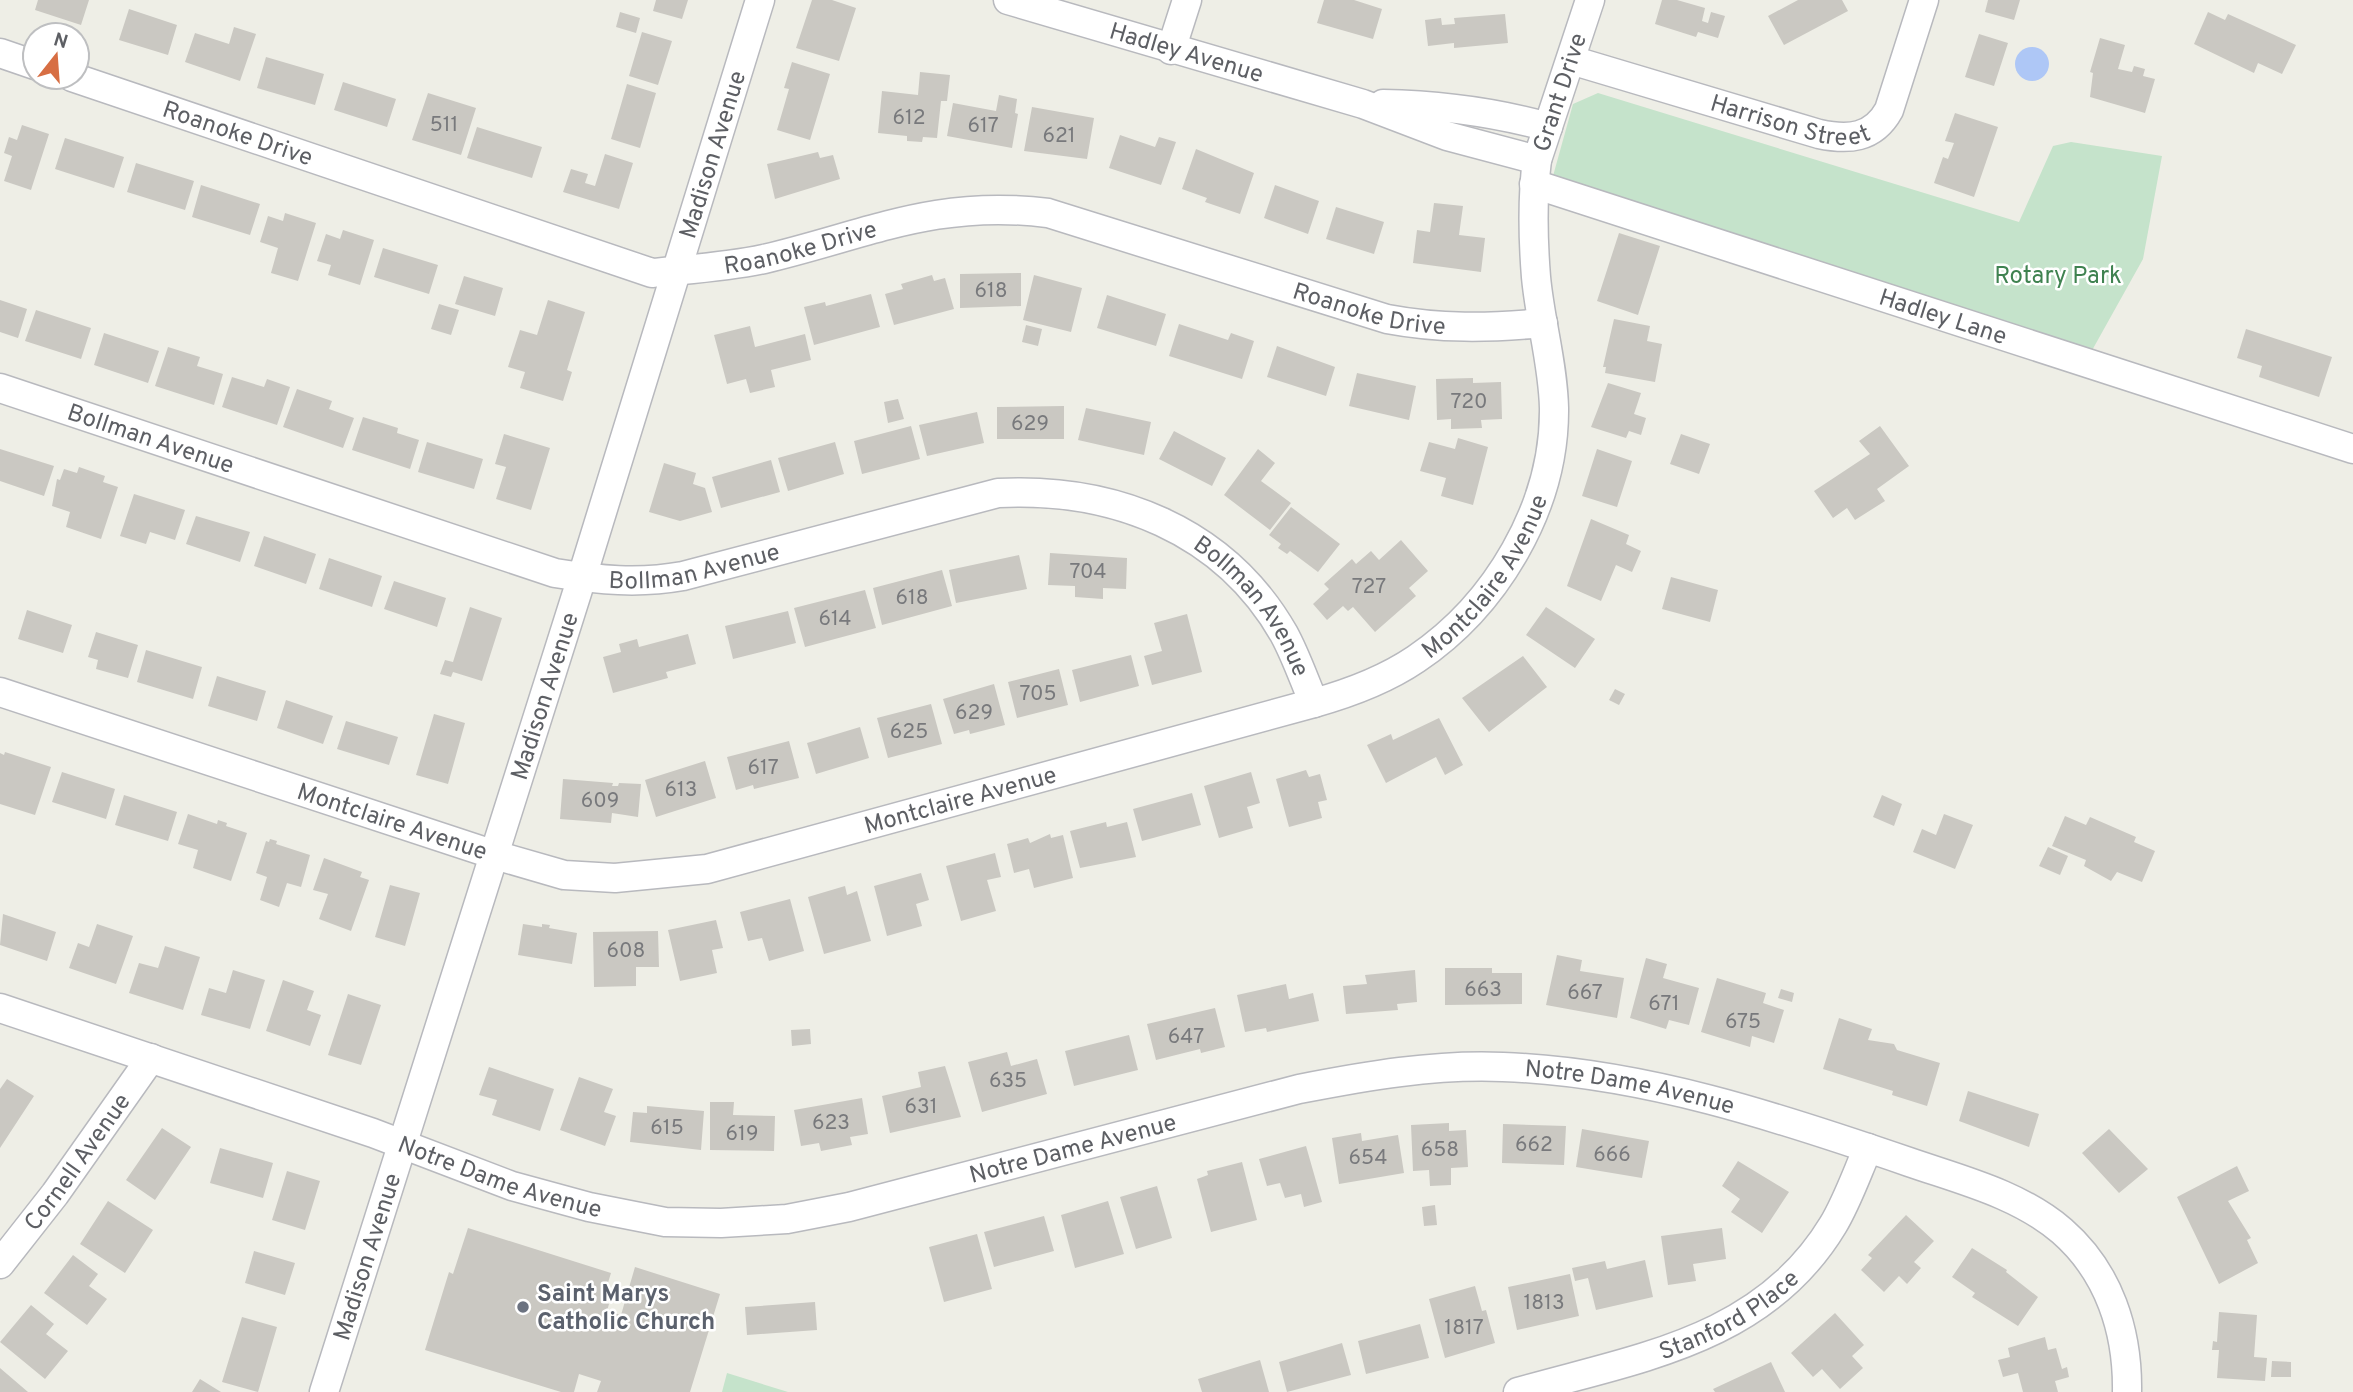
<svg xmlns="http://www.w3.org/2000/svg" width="2353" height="1392" viewBox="0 0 2353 1392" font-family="Overpass,sans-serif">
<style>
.green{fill:#c5e3cb}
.water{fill:#aec7f6}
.building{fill:#cac8c2}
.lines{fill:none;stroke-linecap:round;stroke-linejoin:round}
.minor-casing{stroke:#b8b9be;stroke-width:31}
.minor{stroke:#fff;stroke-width:28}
.worship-dot{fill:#6b7280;stroke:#fff;stroke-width:2.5}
.labels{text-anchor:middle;stroke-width:5;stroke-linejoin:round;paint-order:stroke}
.number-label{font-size:21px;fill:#78797c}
.street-label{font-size:24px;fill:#5d5f64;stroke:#fff}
.park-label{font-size:24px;fill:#3f8250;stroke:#fff}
.worship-label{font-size:24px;font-weight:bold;fill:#5b616d;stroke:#fff;text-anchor:start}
</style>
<rect width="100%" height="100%" fill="#eeeee6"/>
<path class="green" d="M1598,93l421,129 34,-76 18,-4 91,14 -19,103 -53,95 -537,-178 20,-72z
M727,1373l61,19h-66z"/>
<path class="water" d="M2015 64a17 17 0 1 1 34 0a17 17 0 1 1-34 0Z"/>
<path class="building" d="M38,0h51l-8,25 -46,-15z
M656,0h32l-6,19 -29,-8z
M812,0h20l24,8 -17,53 -43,-13z
M1324,0h30l28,9 -9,30 -56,-16z
M1662,0h15l28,8 -3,13 6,2 3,-11 14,4 -7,22 -20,-6 -2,5 -41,-13z
M1798,0h44l6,11 -64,34 -16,-29z
M1988,0h32l-6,20 -29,-8z
M129,9l48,16 -9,30 -49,-15z
M620,12l20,6 -4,15 -20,-6z
M2208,12l17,8 3,-6 68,31 -14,29 -24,-11 -4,10 -60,-29z
M1505,14l3,29 -54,5v-5l-26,3 -3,-26 16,-2 1,7 13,-1 -1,-6z
M234,27l22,7 -16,47 -55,-19 10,-29 34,11z
M642,32l30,9 -14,44 -29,-9z
M1979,34l29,9 -14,43 -29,-9z
M2100,38l25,7 -7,24 14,3 2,-6 11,3 -2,7 12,3 -10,34 -55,-16 3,-24 -3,-1z
M266,57l58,17 -9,31 -58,-17z
M792,62l38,12 -20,66 -33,-10 12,-41 -5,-1z
M920,72l30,3 -3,26h-6l-4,37 -14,-1 -1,5 -15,-1v-5l-29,-3 4,-42 36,4z
M343,82l53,17 -9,28 -53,-17z
M627,84l29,9 -16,55 -29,-9z
M428,93l48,15 -15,47 -49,-15z
M999,95l18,4 -2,14 3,1 -6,34 -65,-12 6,-33 43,8z
M1032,107l62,11 -7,41 -63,-8z
M1955,113l43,14 -24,70 -40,-14 9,-26 5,2 6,-16 -9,-2z
M22,125l27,9 -18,56 -27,-9 8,-25 -8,-3 5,-16 8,3z
M477,127l65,20 -10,31 -65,-20z
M1120,135l35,12 4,-10 17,5 -15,43 -52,-17z
M65,138l59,19 -10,31 -59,-19z
M1196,149l58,24 -14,41 -35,-12 2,-4 -25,-9z
M818,152l2,6 13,-3 7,24 -65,20 -8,-35z
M605,154l28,9 -14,46 -56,-17 8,-23 17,5 -3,9 10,3z
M136,163l58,18 -9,29 -58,-18z
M201,185l59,19 -10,31 -58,-18z
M1275,185l44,16 -11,33 -44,-16z
M1434,203l29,3 -4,29 26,3 -4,34 -68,-9 4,-33 13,2z
M1336,207l48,15 -10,32 -48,-15z
M285,213l31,10 -18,58 -27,-8 7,-25 -18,-6 8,-26 15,5z
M343,230l31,10 -14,45 -32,-10 3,-10 -14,-4 9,-27 14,5z
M1619,233l41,13 -22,69 -41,-14z
M383,248l55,17 -9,29 -55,-17z
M1021,273v33l-61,2v-34z
M932,275l2,6 11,-3 9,31 -60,16 -9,-31 18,-5 -2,-5z
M1034,275l48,13 -11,44 -48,-12z
M464,276l39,12 -8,28 -40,-12z
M871,294l9,33 -66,18 -10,-38 21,-5 1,4z
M1107,295l59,19 -10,32 -59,-18z
M0,300l27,9 -9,29 -18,-6z
M548,300l37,12 -18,58 5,2 -9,29 -43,-13 5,-16 -17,-5 12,-37 17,5z
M439,304l20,6 -8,25 -20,-6z
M36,310l55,18 -10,31 -56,-18z
M1614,319l36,7 -3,15 15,3 -7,38 -50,-9 1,-6h-3z
M1179,324l49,16 3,-7 23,8 -12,38 -73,-23z
M1026,325l16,4 -4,17 -16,-4z
M750,326l5,21 50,-13 6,26 -40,10 4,17 -25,6 -4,-14 -19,5 -13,-49z
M2246,329l86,28 -13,40 -60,-20 3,-11 -25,-8z
M104,333l55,18 -11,32 -54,-18z
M1277,346l58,21 -9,29 -59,-19z
M168,347l32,10 -3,9 26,8 -9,31 -59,-19z
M1357,373l59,13 -7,34 -60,-14z
M232,377l32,10 3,-8 23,8 -13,38 -55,-18z
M1473,378v5l28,-1 1,37 -21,1 1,8 -31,1v-10l-14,1 -1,-41z
M1608,383l33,10 -7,21 12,4 -5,17 -12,-4 -3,7 -35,-11z
M297,389l35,12 -3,8 25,9 -11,30 -60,-21z
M898,399l6,20 -16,4 -4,-21z
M1064,406v33h-67v-32z
M1086,408l65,14 -7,33 -66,-15z
M977,412l7,31 -57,13 -8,-31z
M363,417l35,11 -1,5 22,7 -9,29 -58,-19z
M911,426l9,33 -58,15 -8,-33z
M1880,426l29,40 -32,23 8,12 -30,19 -8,-12 -14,10 -19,-27 56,-37 -11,-13z
M1174,431l52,27 -14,28 -53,-27z
M504,434l46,14 -19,62 -35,-11 10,-32 -11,-3z
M1681,434l29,10 -11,30 -29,-10z
M1458,438l30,9 -15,58 -32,-9 5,-18 -26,-7 9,-29 26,7z
M427,442l56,17 -9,30 -56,-17z
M835,442l9,32 -56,17 -10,-33z
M0,449l54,17 -10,30 -44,-15z
M1258,449l17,14 -14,18 30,22 -21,27 -46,-35z
M1597,449l35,12 -15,46 -35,-11z
M771,460l9,32 -59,16 -9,-31z
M664,463l32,10 -3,11 12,4 7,24 -32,9 -31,-9z
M79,467l26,9 -2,6 15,5 -17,52 -35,-12 4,-15 -18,-6 5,-27 3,1 4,-11 13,4z
M134,494l51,16 -10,30 -25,-8 -4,12 -26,-8z
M1291,507l49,37 -22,28 -28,-21 -3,3 -9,-6 3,-4 -12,-9z
M196,516l54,16 -10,30 -54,-18z
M1591,519l38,16 -3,9 15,7 -9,21 -16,-7 -15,36 -34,-15z
M264,536l52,18 -10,30 -52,-18z
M1401,540l27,31 -19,17 7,8 -41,36 -22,-25 -5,4 -5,-5 -16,14 -14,-16 16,-15 -5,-5 28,-25 4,5 15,-13 8,9z
M1050,553l77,5 -1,31 -23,-1v11l-28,-2v-11l-27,-1z
M1019,555l8,34 -71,14 -7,-33z
M329,558l53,18 -10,31 -53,-18z
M942,570l10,36 -70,19 -9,-37z
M1671,577l47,13 -8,32 -48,-13z
M394,581l52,17 -9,29 -53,-18z
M865,590l11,38 -71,19 -11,-39z
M470,607l32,11 -20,63 -29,-9 -2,5 -11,-3 5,-14 8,2z
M1546,607l49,32 -20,29 -49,-33z
M27,610l45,15 -9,28 -45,-14z
M788,611l8,32 -63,16 -8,-33z
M1187,614l15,58 -50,13 -8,-29 18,-5 -8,-28z
M96,632l42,13 -10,33 -32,-9 2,-9 -10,-3z
M688,634l8,30 -30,8 2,6 -55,15 -10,-36 18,-5 -2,-8 18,-5 2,8z
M146,650l56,17 -9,32 -56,-17z
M1131,655l8,31 -59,16 -8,-32z
M1523,656l24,31 -58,45 -27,-34z
M1059,669l9,36 -51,13 -9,-36z
M217,676l49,15 -9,30 -49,-15z
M994,684l11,41 -35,9 -1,-4 -15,4 -11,-35z
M1615,689l10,5 -6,11 -10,-5z
M286,700l47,16 -10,28 -46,-16z
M931,704l11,40 -54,14 -11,-40z
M434,714l31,9 -17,61 -32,-9z
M1439,718l24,47 -18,10 -9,-18 -50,26 -19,-38 24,-11 2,6z
M346,721l52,16 -9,28 -52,-16z
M860,727l9,31 -53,16 -9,-31z
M789,741l10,37 -45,11 -1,-4 -17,5 -9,-33z
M5,752l46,15 -16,48 -35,-11v-51l4,2z
M705,761l11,37 -60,19 -11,-37z
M1306,770l3,7 11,-3 7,26 -9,2 4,16 -33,9 -13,-48z
M62,772l53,17 -9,30 -54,-17z
M1251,772l9,31 -13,4 6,21 -34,10 -15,-52z
M563,779l50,4 -1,3h6l1,-3 22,1 -3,33 -26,-4 -1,10 -51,-4z
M1192,793l9,32 -59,16 -9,-32z
M124,795l53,17 -9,29 -53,-16z
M1882,795l20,9 -8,22 -21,-9z
M188,814l29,10 1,-4 9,3 -1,3 21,7 -16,48 -38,-13 5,-18 -20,-6z
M1944,814l29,11 -18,44 -42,-17 9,-23 14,6z
M2065,816l21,9 4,-8 46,20 -2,5 21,9 -13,31 -25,-10 -6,9 -27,-15 2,-6 -34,-14z
M1106,822l1,5 20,-5 9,35 -56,11 -10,-37z
M1050,834l1,4 12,-3 10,43 -39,10 -5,-19 -15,4 -7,-29 21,-6 2,5z
M270,839l7,2 -1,3 34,11 -9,32 -14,-4 -8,24 -19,-7 7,-23 -11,-4 10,-32 3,1z
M2048,847l20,9 -8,19 -21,-9z
M995,853l6,24 -14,3 9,31 -35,10 -15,-55z
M324,858l38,14 -2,5 9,3 -18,51 -32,-12 9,-25 -15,-4z
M921,873l8,27 -13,4 6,22 -35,10 -13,-50z
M390,885l30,8 -15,53 -30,-9z
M845,886l2,9 10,-4 14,50 -47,13 -16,-57z
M790,899l14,52 -35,10 -7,-23 -14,3 -8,-29z
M3,914l53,18 -9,29 -47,-16z
M716,920l7,28 -11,2 5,23 -37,8 -12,-51z
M97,924l36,12 -17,48 -47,-16 9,-25 11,4z
M523,924l19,3v-3l8,1 -1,3 28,5 -5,31 -54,-9z
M658,931l1,36h-23v19l-42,1 -1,-55z
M165,946l35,11 -17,53 -54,-17 10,-30 19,5z
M1557,955l25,5 -2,11 44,7 -7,40 -71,-13z
M1646,958l21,6 -4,14 36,10 -10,37 -20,-5 -3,9 -36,-11z
M1445,968h47v5h30v31l-77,1z
M233,970l32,10 -15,49 -49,-14 8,-27 17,5z
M1415,970l2,32 -20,2 1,6 -52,4 -3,-28 24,-2 -2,-9z
M1717,978l49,15 -3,10 21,7 -10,33 -22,-7 -2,11 -49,-15z
M283,980l31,11 -7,19 14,5 -11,31 -44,-15z
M1286,984l3,15 24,-6 6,28 -52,11 -1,-4 -21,4 -8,-37z
M1781,989l13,4 -2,9 -14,-4z
M348,994l33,11 -20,60 -33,-10z
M1215,1008l10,39 -24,6 -1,-4 -44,11 -9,-36z
M1839,1018l33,11 -4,11 26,4 3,6 43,13 -13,43 -35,-11 1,-4 -70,-22z
M810,1029l1,15 -19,2 -1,-16z
M1129,1035l9,35 -64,16 -9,-35z
M1007,1052l4,14 26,-7 10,35 -65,18 -14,-50z
M945,1066l16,51 -71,16 -8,-37 39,-9 -3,-15z
M489,1067l65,22 -14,42 -48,-16 5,-15 -18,-5z
M579,1077l34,12 -9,23 12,4 -11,30 -45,-16z
M7,1079l27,17 -34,52v-59z
M1968,1091l71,23 -10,33 -70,-26z
M862,1098l6,36 -18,3 2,8 -31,6 -2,-8 -18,3 -7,-36z
M710,1102h24l-1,13 42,1 -1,35 -64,-1z
M647,1106l57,5 -3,39 -71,-8 3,-30 14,1z
M1449,1123v8l17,-1 2,37 -17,1v17l-21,1 -1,-16 -16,1 -2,-46z
M1503,1124l63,2 -2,39 -62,-2z
M162,1128l29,19 -36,53 -29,-20z
M1582,1129l67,12 -7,37 -66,-11z
M2109,1129l39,40 -29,24 -37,-40z
M1361,1133l1,8 36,-6 6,38 -65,11 -7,-46z
M1306,1146l16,56 -18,5 -3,-13 -16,4 -5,-15 -13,3 -8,-27z
M220,1148l53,15 -10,35 -53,-15z
M1738,1161l51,31 -27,41 -31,-21 9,-13 -18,-13z
M1242,1162l15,58 -46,12 -14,-53 11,-4 -1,-4z
M2237,1166l12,25 -21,10 23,37 -4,2 11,23 -39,21 -42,-87z
M287,1171l33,10 -15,49 -33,-10z
M1157,1186l15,52 -36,11 -16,-52z
M108,1201l45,29 -28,43 -45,-29z
M1108,1201l16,53 -49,14 -14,-53z
M1435,1205l2,20 -13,1 -2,-19z
M1906,1215l28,26 -20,21 7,6 -14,16 -8,-8 -15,16 -23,-22 11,-12 -4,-3z
M1044,1216l10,35 -60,16 -10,-35z
M468,1228l143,45 -9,29 7,2 -2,7 14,4 14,-48 85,27 -30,98h-93l4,-11 -22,-7 -5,18h-13l-136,-42 24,-78 4,2z
M1722,1228l4,31 -33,5 3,17 -28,4 -7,-49z
M977,1234l15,55 -48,13 -15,-55z
M1972,1248l35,22 -1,2 32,25 -20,29 -46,-29 3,-4 -23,-16z
M254,1251l41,12 -10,32 -40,-12z
M73,1255l25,19 -9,12 18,13 -20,26 -43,-32z
M1645,1260l8,37 -57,13 -8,-32 -13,3 -3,-13 33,-7 2,8z
M1570,1274l9,42 -62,14 -9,-43z
M1475,1286l7,25 4,-1 9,33 -50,15 -16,-59z
M815,1302l2,28 -70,5 -2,-28z
M31,1305l23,19 -8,10 22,17 -23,28 -45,-37z
M2219,1312l38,3 -3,42 13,1 -2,23 -48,-3 2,-28h-7l1,-9 4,1z
M1835,1313l29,32 -12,11 11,12 -23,21 -18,-20 -9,8 -22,-24z
M242,1317l35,10 -19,65 -36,-10z
M1420,1324l9,34 -63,16 -8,-33z
M2045,1337l3,13 8,-2 6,21 5,-2 2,10 -14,4 3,11h-35l-5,-19 -15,4 -5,-17 12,-3 -2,-9z
M1342,1343l9,32 -64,17 -8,-30z
M1260,1360l9,32h-67l-4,-13z
M2272,1361l19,1v15h-20z
M1771,1362l14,30h-70l-2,-3z
M0,1368l28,24h-28z
M200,1379l21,13h-29z"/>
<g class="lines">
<defs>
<g id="minor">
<path id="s1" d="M1008,0l355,104 84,32 90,24"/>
<path d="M1171,50l16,-50"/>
<path d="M0,53l35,12"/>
<path id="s2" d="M1571,60l248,74c29,6 54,5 70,-24l35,-110"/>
<path id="s3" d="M72,77l580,196c38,-4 75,-6 112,-14 105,-25 172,-60 284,-46l339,106c53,10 102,9 156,4"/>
<path d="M1383,104c56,1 111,8 165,23"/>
<path id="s4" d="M1534,184l819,265"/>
<path id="s5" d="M0,388l555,185c44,7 83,11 128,3l315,-83c115,-6 226,36 286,141 12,22 20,46 30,69"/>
<path id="s6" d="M0,692l495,163 69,20 51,3 92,-9 607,-166c36,-10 71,-23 102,-44 80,-54 139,-152 138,-251 -1,-45 -14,-87 -18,-131 -3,-38 -4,-79 1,-117l53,-160"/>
<path id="s7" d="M0,1008l373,125 139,53 77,21 76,15 56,1 66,-4 62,-12 450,-118c67,-13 135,-25 204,-22 139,5 275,50 406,95 52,18 110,32 153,69 47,41 66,100 65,161"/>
<path id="s8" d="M0,1264l55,-70 96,-136"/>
<path id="s9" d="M324,1392l258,-815 178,-577"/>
<path id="s10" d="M1518,1392c119,-34 245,-51 315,-167 14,-23 24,-52 35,-77"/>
</g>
</defs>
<use href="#minor" class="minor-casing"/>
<use href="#minor" class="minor"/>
</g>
<circle class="worship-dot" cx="523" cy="1307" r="7"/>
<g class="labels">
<g class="number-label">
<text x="909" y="124">612</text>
<text x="444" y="131">511</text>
<text x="983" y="132">617</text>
<text x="1059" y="142">621</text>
<text x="991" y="297">618</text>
<text x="1469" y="408">720</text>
<text x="1030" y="430">629</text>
<text x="1088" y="578">704</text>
<text x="1369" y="593">727</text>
<text x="912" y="604">618</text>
<text x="835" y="625">614</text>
<text x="1038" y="700">705</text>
<text x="974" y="719">629</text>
<text x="909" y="738">625</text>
<text x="763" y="774">617</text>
<text x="681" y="796">613</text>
<text x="600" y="807">609</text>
<text x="626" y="957">608</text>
<text x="1483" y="996">663</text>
<text x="1585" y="999">667</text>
<text x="1664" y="1010">671</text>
<text x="1743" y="1028">675</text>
<text x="1186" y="1043">647</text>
<text x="1008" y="1087">635</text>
<text x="921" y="1113">631</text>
<text x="831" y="1129">623</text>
<text x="667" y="1134">615</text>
<text x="742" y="1140">619</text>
<text x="1534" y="1151">662</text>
<text x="1440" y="1156">658</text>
<text x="1612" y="1161">666</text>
<text x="1368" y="1164">654</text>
<text x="1544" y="1309">1813</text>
<text x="1464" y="1334">1817</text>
</g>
<g class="street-label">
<text dy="8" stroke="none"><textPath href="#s1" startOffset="186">Hadley Avenue</textPath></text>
<text dy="8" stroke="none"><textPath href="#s6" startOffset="2096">Grant Drive</textPath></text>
<text dy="8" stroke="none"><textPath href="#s2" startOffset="228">Harrison Street</textPath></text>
<text dy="8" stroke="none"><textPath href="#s3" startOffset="175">Roanoke Drive</textPath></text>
<text dy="8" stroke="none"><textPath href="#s9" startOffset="1297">Madison Avenue</textPath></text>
<text dy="8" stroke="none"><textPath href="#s3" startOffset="763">Roanoke Drive</textPath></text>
<text dy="8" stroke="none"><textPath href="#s3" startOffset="1351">Roanoke Drive</textPath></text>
<text dy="8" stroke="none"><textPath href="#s4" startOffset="430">Hadley Lane</textPath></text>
<text dy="8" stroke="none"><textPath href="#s5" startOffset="159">Bollman Avenue</textPath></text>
<text dy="8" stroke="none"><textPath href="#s5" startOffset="726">Bollman Avenue</textPath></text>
<text dy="8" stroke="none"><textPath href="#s6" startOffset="1587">Montclaire Avenue</textPath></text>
<text dy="8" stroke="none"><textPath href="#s5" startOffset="1334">Bollman Avenue</textPath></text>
<text dy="8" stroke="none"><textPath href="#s9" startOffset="730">Madison Avenue</textPath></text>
<text dy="8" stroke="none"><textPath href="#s6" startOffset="999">Montclaire Avenue</textPath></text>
<text dy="8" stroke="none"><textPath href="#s6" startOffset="413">Montclaire Avenue</textPath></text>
<text dy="8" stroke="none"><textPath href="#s7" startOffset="1684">Notre Dame Avenue</textPath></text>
<text dy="8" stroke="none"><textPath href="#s7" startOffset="1116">Notre Dame Avenue</textPath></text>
<text dy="8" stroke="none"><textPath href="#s8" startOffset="128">Cornell Avenue</textPath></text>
<text dy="8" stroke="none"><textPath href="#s7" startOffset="528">Notre Dame Avenue</textPath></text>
<text dy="8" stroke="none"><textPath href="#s9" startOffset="142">Madison Avenue</textPath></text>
<text dy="8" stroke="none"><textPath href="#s10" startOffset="226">Stanford Place</textPath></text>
</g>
<g class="park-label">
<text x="2058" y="283">Rotary Park</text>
</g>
<g class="worship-label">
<text x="537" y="1301">Saint Marys<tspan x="537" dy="28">Catholic Church</tspan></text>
</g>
</g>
<g transform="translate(56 56) rotate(17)"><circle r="33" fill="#ffffff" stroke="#bebfc1" stroke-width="2"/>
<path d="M0-5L12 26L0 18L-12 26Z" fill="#d76e43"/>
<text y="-10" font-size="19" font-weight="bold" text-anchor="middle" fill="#5d5f64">N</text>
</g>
</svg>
